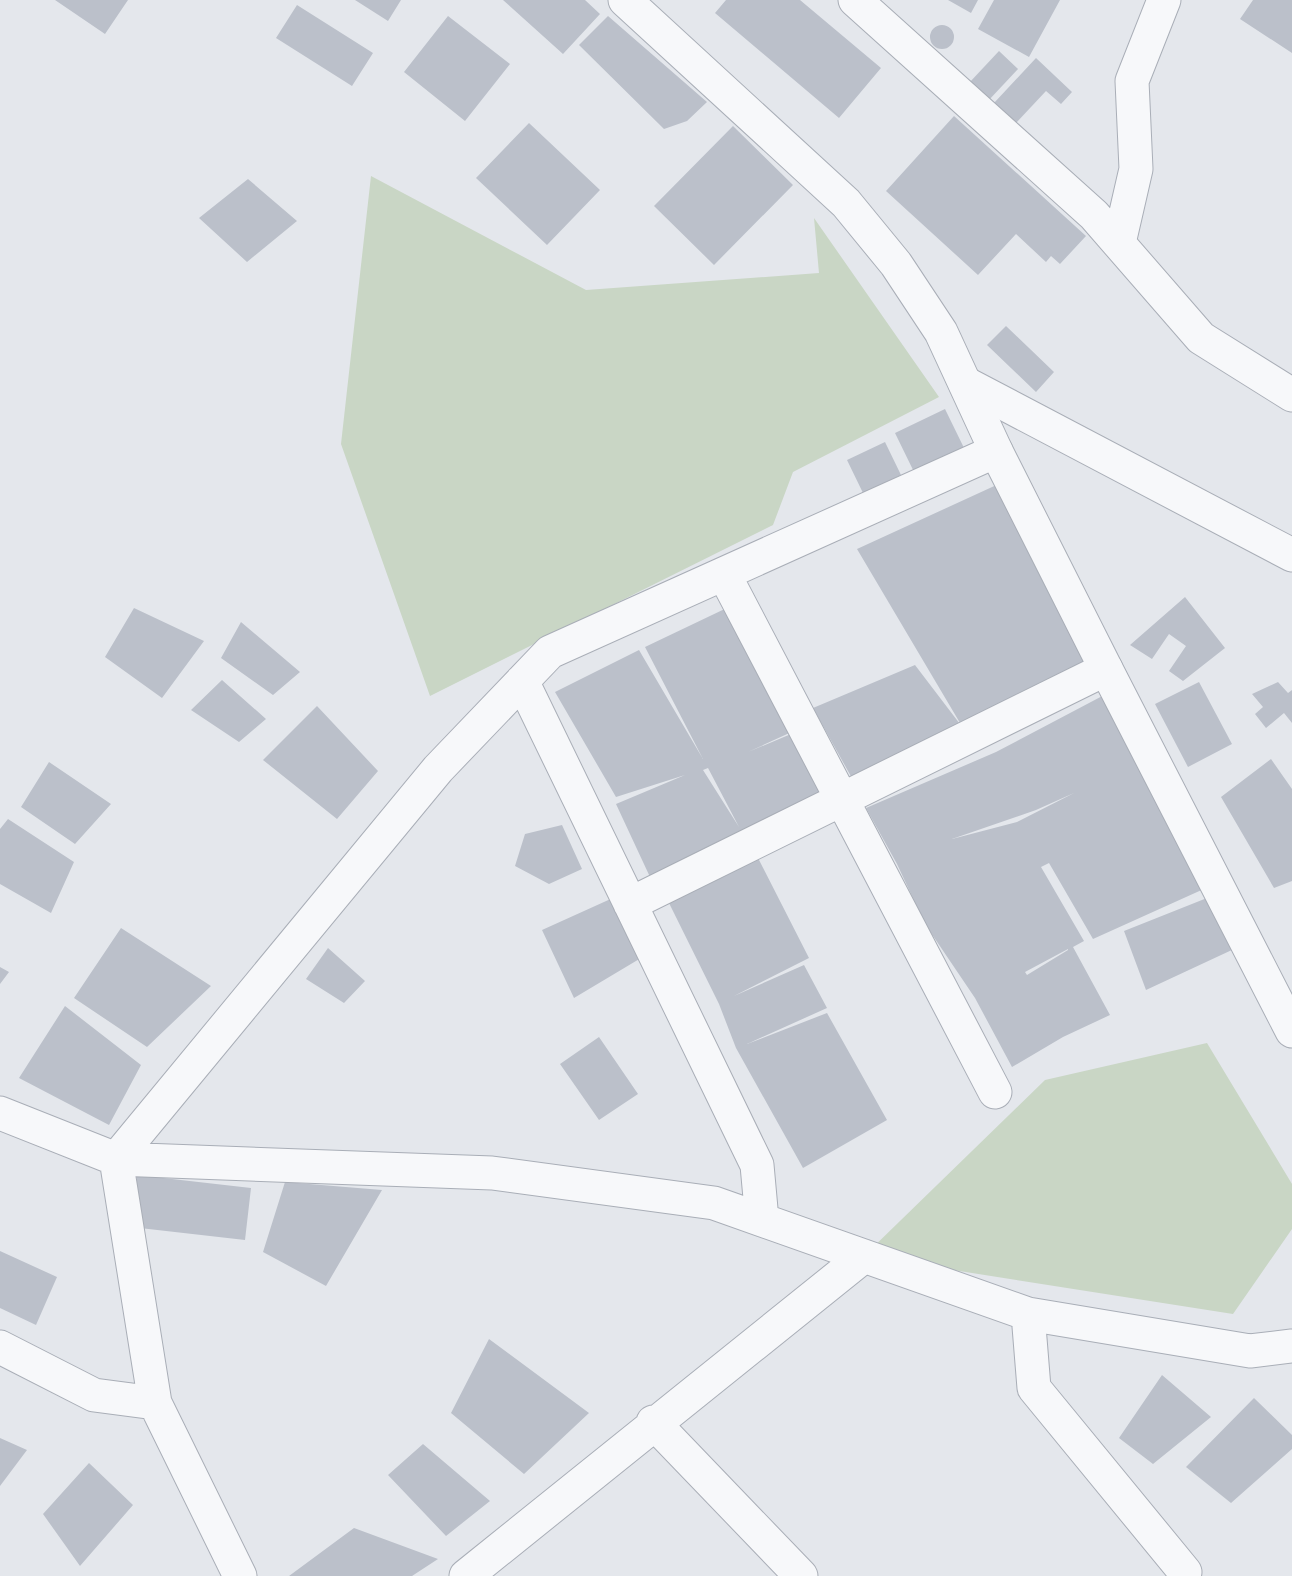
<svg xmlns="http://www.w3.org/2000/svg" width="1292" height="1576" viewBox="0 0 1292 1576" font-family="Karla,sans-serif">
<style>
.green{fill:#c9d6c5}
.building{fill:#bbc0ca;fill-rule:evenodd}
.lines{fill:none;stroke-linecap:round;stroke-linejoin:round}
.minor-casing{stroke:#a9aeb7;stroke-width:35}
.tertiary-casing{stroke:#a9aeb7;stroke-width:35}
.minor{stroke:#f7f8fa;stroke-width:33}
.tertiary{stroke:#f7f8fa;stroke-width:33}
</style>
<rect width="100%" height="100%" fill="#e4e7ec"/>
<path class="green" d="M371,176l215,114 233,-17 -5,-55 125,179 -146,75 -20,53 -343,171 -89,-252z
M1207,1043l85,141v45l-59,85 -369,-58 181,-176z"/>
<path class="building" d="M55,0h73l-23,34z
M355,0h46l-13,21z
M503,0h82l15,14 -37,40z
M726,0h74l81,68 -42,50 -124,-105z
M948,0h30l-7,13z
M994,0h66l-31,57 -51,-28z
M1253,0h39v53l-52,-34z
M297,5l76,48 -21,33 -76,-48z
M448,16l62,48 -45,57 -61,-49z
M608,16l99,86 -20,19 -23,8 -85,-84z
M930 37a12 12 0 1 1 24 0a12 12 0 1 1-24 0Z
M999,51l19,18 -30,32 -19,-18z
M1036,58l36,34 -11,12 -15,-13 -30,32 -22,-20z
M954,116l132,120 -26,28 -9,-8 -5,6 -30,-28 -38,41 -92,-84z
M529,123l71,67 -53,55 -71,-67z
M733,126l60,59 -79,80 -60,-59z
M248,179l49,42 -50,41 -48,-44z
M1006,326l48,46 -18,20 -49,-47z
M945,409l20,41 -50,24 -20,-41z
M885,442l16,33 -38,18 -16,-33z
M1003,482l94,183 -134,63 -110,52 -40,-72 102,-43 48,63 -106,-179z
M1185,597l40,51 -42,33 -14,-10 17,-25 -17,-12 -17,25 -22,-14z
M733,605l63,125 -48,22 43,-18 32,56 -173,87 -34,-73 69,-29 -69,22 -61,-105 84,-42 64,109 -58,-112zM708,768l31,59 -36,-57z
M134,608l70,33 -42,57 -57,-41z
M241,622l59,50 -27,23 -52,-37z
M222,680l44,39 -27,23 -48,-32z
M1199,682l33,62 -44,23 -33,-63z
M1278,682l10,11 4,-3v33l-8,-10 -18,15 -11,-14 8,-7 -11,-13z
M1108,693l98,195 -113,51 -44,-76 -8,4 43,74 -11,6 37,68 -47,22 -51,30 -37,-69 -50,-74 -28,-60 -31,-56 130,-56zM1074,793l-57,29 -65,17 84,-29zM1068,949v1l-41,25 -2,-3z
M317,706l61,65 -41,48 -74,-59z
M1271,759l21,30v92l-18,7 -53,-91z
M49,762l62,42 -36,40 -54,-37z
M8,819l66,43 -23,51 -51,-29v-55z
M562,825l20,44 -33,15 -34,-18 10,-32z
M758,858l51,100 -75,38 70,-31 23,43 -80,36 80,-31 60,107 -84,48 -67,-120 -17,-44 -50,-101z
M1212,896l22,53 -88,41 -22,-59z
M615,897l31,58 -72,43 -32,-68z
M121,928l90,58 -64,61 -73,-49z
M328,948l37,33 -21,22 -38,-24z
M0,967l9,5 -9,12z
M65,1006l76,59 -32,60 -90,-47z
M599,1037l39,57 -39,26 -39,-56z
M137,1175l114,13 -6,52 -114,-13z
M285,1182l97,8 -56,96 -63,-34z
M0,1251l57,26 -21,48 -36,-17z
M489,1339l100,74 -65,61 -73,-61z
M1162,1375l49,42 -58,47 -34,-26z
M1254,1398l38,37v14l-61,54 -45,-36z
M0,1438l27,12 -27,36z
M423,1444l67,57 -44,35 -58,-61z
M89,1463l44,42 -53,61 -37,-52z
M354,1528l84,31 -26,17h-123z"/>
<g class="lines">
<defs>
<path id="minor" d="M855,0l239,215 107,123 91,57
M1119,243l17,-74 -4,-88 32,-81
M965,383l327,172
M724,574l271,518
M522,681l235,484 5,55
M630,904l476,-235
M0,1113l116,46 376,14 222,30 314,111 222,37 42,-5
M1028,1314l6,74 151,184
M0,1347l94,48 61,8
M653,1422l148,154
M240,1576l-85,-173 -39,-244 322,-390 112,-117 446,-201
M466,1576l398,-320"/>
<path id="tertiary" d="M625,0l221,203 50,61 45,68 55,119 110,218 186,362"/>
</defs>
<use href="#minor" class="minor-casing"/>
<use href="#tertiary" class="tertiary-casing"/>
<use href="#minor" class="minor"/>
<use href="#tertiary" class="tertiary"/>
</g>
</svg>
